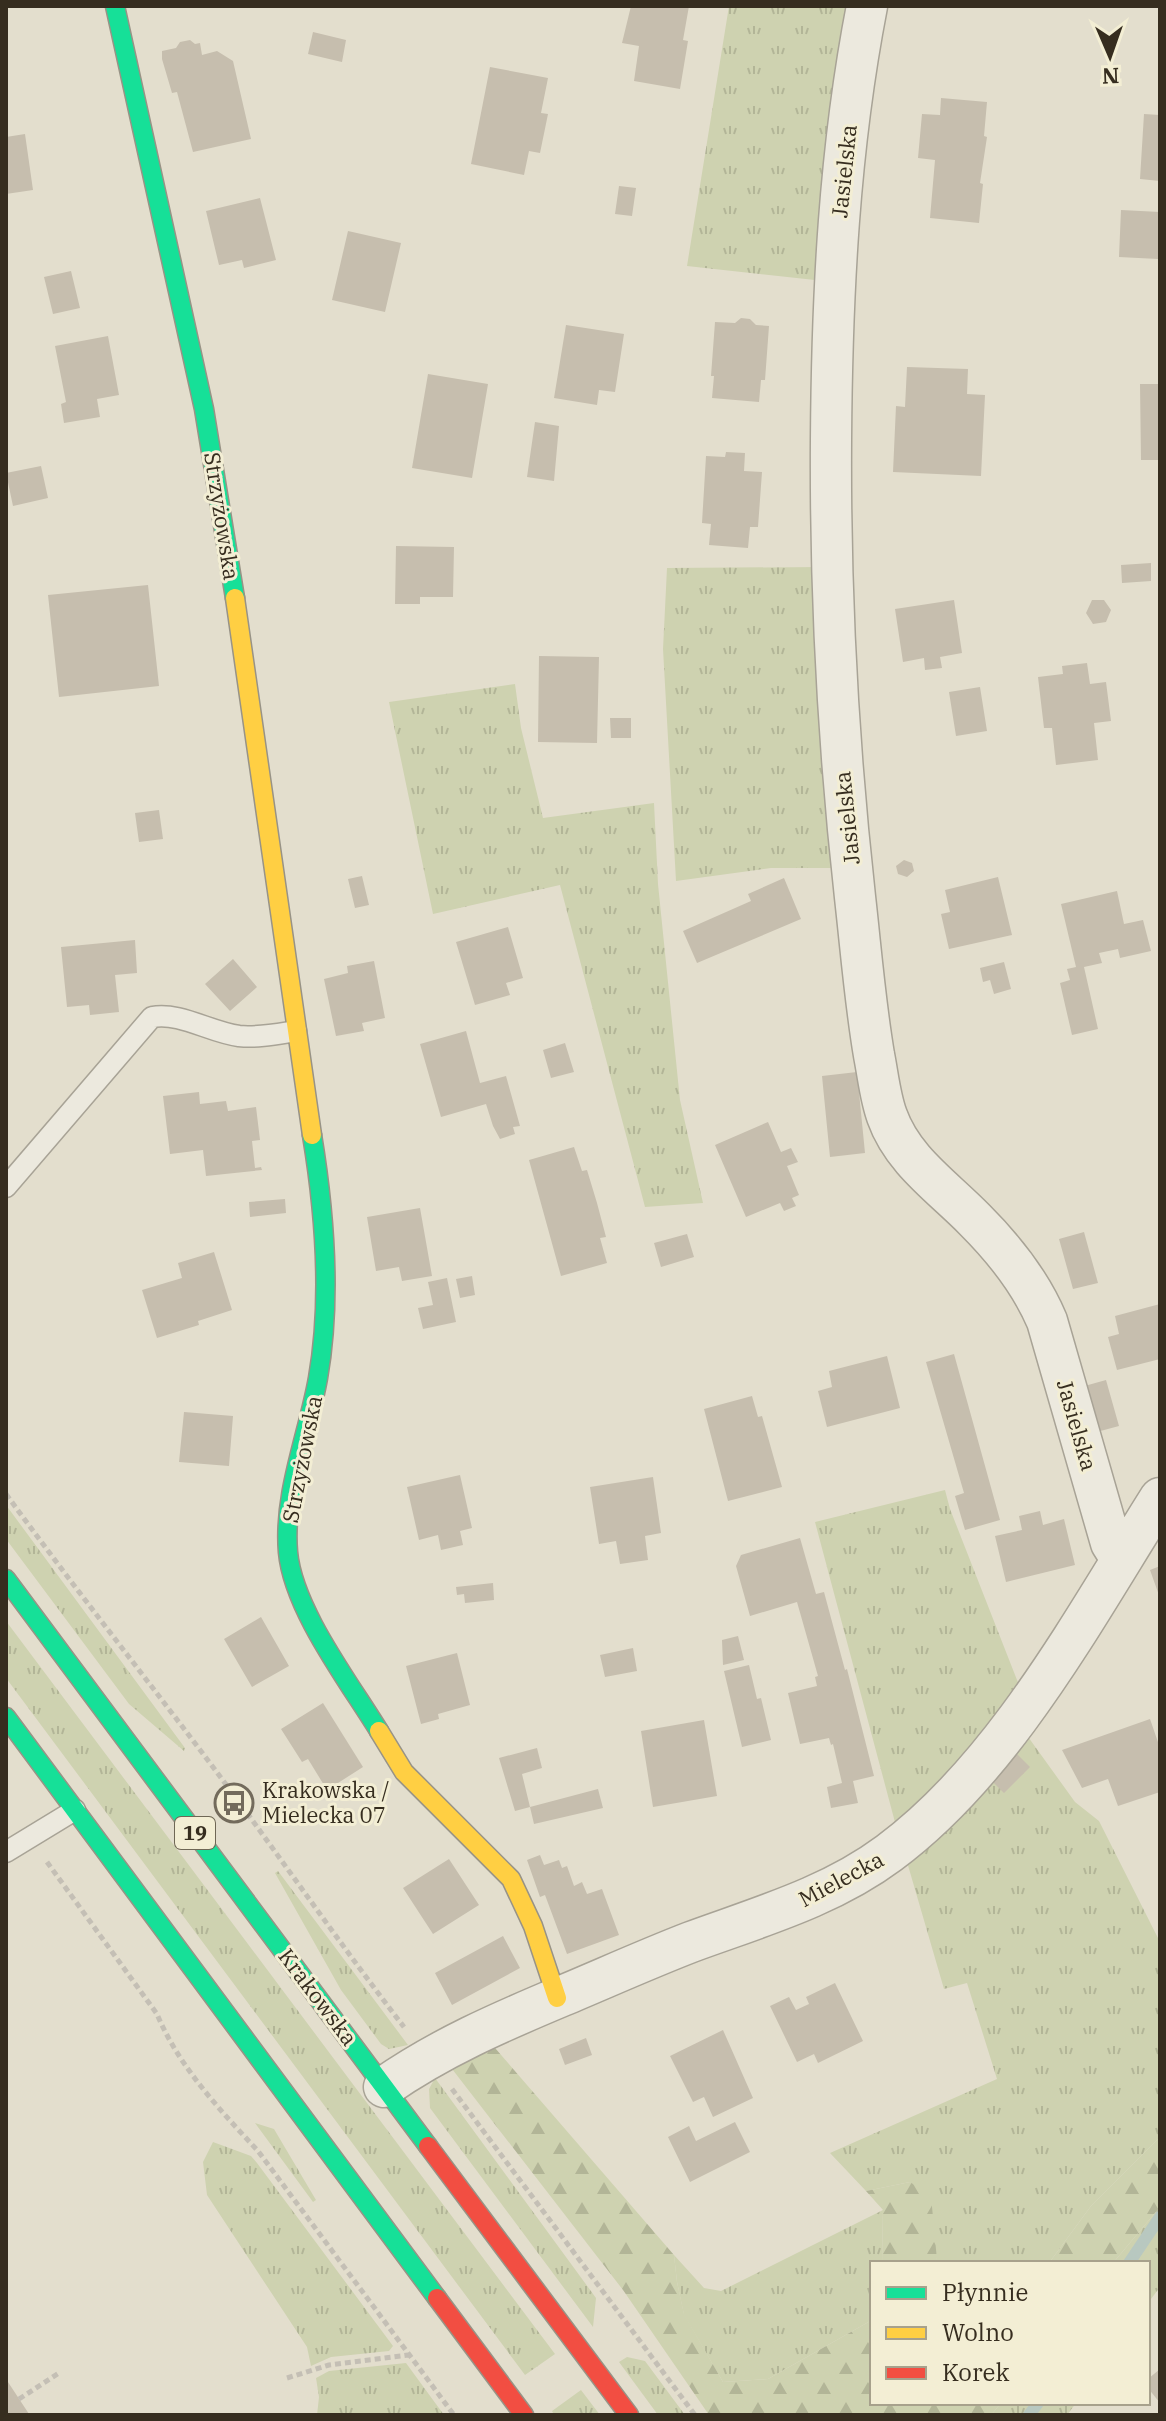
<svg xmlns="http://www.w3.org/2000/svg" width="1166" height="2421" viewBox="0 0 1166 2421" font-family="'IBM Plex Serif',serif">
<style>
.grass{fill:url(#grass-tufts)}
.forest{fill:url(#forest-firs)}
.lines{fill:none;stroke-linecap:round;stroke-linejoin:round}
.stream{stroke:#b8c8c0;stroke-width:12}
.building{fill:#c6beae}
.lane-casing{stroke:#a8a396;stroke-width:23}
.street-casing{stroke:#a8a396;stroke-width:43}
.fast-casing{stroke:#989386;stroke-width:21}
.slow-casing{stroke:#989386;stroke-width:21}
.jam-casing{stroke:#989386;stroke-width:21}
.path{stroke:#c4bfb5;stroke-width:5;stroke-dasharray:6 4;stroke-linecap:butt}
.lane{stroke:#ece9de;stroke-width:20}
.street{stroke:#ece9de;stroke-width:40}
.fast{stroke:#16e098;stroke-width:18}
.slow{stroke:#ffcf43;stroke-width:18}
.jam{stroke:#f24e42;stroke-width:18}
.labels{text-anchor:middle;stroke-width:6;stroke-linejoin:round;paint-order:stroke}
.shield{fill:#f3eed4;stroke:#6f6755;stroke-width:2}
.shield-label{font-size:20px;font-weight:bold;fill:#362d1f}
.street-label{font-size:22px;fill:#362d1f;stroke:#f3eed4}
.poi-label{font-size:22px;fill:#362d1f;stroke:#f3eed4;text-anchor:start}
</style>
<defs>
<pattern id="grass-tufts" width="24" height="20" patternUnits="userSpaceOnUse" patternTransform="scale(2)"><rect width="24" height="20" fill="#ced2b0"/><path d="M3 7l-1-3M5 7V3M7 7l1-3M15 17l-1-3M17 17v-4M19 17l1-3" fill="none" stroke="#b2b597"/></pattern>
<pattern id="forest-firs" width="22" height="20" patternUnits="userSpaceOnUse" patternTransform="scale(2)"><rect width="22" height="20" fill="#ced2b0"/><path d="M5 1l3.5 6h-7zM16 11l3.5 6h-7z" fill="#b2b597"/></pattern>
</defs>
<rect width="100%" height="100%" fill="#e3decd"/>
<path class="grass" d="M729,6h129l-34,275 -137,-15z
M821,567l19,301h-69l-95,13 -13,-232 4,-81z
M515,684l6,44 22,90 111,-15 4,81 22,216 23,103 -58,4 -85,-322 -127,29 -44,-212z
M945,1490l5,19 69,176 -76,102 -47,39 -81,-304z
M6,1505l179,243 -1,3 -55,-47 -123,-165z
M6,1621l549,733 -30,21 -519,-697z
M1026,1734l49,68 24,19 61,121v195l-69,69 -42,57h-108l-4,-3 -27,-78 -44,9 -36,-38 167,-74 -30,-96 -23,6 -37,-127z
M278,1871l130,174 -19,4 -8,-5 -40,-54 -66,-117z
M435,2078l161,220 -3,29 -163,-219 -1,-19z
M255,2123l19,6 42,71 -3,2z
M213,2142l38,14 6,7 136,183 -4,5 -58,6 -20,9 -4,-19 -100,-152 -4,-33z
M1160,2207v80l-12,16v-40h-35z
M883,2210l-1,53h-10v57l-104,59 -45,3 -39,-67 -7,-33 -3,-27 30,33 17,3z
M627,2357l18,4 40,54h-27l-39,-53z
M406,2363l38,52h-127l2,-18 -3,-19 13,-7z
M581,2390l19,25h-46l-2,-4z
M1001,2403h75l-9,12h-76z"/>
<path class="forest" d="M489,2041l185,214 3,27 7,32 39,68 45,-3 104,-59v83h129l-10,12h-282l-86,-125 -174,-225z
M1160,2137v70l-47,56h-64l42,-57z
M910,2182l21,14 6,64 4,3h-59l1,-53 -17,-19z"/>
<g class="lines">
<path class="stream" d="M1129,2263l31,-46
M1029,2415l9,-12"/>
</g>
<path class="building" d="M631,6h58l-6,34 5,1 -8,48 -46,-8 5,-35 -17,-3z
M313,32l33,8 -4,22 -34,-8z
M190,40l5,4 5,-1 2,12 15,-4 16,10 18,78 -58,13 -16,-60 -5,1 -10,-34v-8l14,-3 4,-6z
M490,67l58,11 -7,35 7,1 -8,39 -11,-2 -5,24 -53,-11z
M941,98l46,4 -3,34 3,1 -7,46 3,1 -4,39 -49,-5 5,-58 -17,-2 4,-44 18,1z
M1144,114l16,1v66l-20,-2z
M25,134l8,56 -27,4v-57z
M619,186l17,2 -4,28 -17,-2z
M260,198l16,62 -32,8 -2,-8 -23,5 -13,-54z
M1121,210l39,2 -2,47 -39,-2z
M348,231l53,12 -16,69 -53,-12z
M71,271l9,37 -27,6 -9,-37z
M741,318l9,1 6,6 13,1 -4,54h-4l-2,22 -47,-4 2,-22h-3l4,-54 20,1z
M566,325l58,9 -9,58 -16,-2 -2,15 -43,-7z
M108,336l11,59 -22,4 3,18 -36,6 -3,-19 5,-2 -11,-56z
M907,367l61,2 -1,25 18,1 -4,81 -88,-4 3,-66 9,1z
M428,374l60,10 -16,94 -60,-10z
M1140,384h20v76h-19z
M535,422l24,4 -5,55 -27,-4z
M726,452l19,1 -1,18 18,1 -4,55h-8l-2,21 -39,-3 2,-21 -9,-1 4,-67 19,1z
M41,466l7,32 -35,8 -7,-33z
M396,546l58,1 -1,50h-33v7h-25z
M1151,563v18l-29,2 -1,-18z
M148,585l11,101 -100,11 -11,-102z
M954,600l8,53 -22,4 2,11 -17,2 -1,-12 -21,4 -8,-53z
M1092,600h12l7,10 -5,12 -13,2 -7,-11z
M539,656l60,1 -2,86 -59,-1z
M1087,663l3,21 16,-2 5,39 -17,2 4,37 -42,5 -4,-37h-8l-6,-51 25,-3 -1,-8z
M980,687l7,44 -31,5 -7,-44z
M610,718h21v20h-20z
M159,810l4,29 -24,3 -4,-29z
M904,860l8,3 2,8 -7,6 -9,-3 -2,-8z
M362,876l7,29 -14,3 -7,-29z
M998,877l14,58 -63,14 -8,-35 9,-2 -5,-22z
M784,878l17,41 -104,44 -14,-32 68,-30 -3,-7z
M1117,891l7,33 19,-4 8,31 -31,7 -2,-9 -19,4 3,10 -18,4 14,62 -26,6 -12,-52 10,-3 -3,-11 9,-2 -15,-63z
M508,927l15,51 -17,5 4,12 -35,10 -19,-63z
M135,940l2,33 -22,2 4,37 -29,3 -1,-10 -22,2 -6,-60z
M233,959l24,28 -27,24 -25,-27z
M374,961l11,57 -23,5 2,8 -28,5 -12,-57 24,-6 -1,-7z
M1004,962l7,27 -17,5 -4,-14 -7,2 -3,-14z
M466,1031l14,52 26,-7 14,50 -7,1 2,7 -15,5 -7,-13 -7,-22 -45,13 -21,-73z
M565,1043l9,29 -23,6 -8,-28z
M857,1072l8,81 -35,4 -8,-81z
M199,1092l1,12 26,-3 2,10 28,-4 4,33 -8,1 3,27 6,-1 1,3 -56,6 -3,-26 -33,4 -7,-58z
M768,1122l13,30 10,-4 7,14 -11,4 12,29 -7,3 4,8 -12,5 -4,-8 -34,14 -31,-72z
M574,1147l8,24 5,-1 10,33 9,34 -6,1 7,25 -46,13 -32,-116z
M285,1199l1,14 -36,4 -1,-15z
M420,1208l12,68 -30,5 -3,-14 -23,4 -9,-54z
M1084,1232l14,51 -25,6 -14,-50z
M687,1234l7,23 -33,10 -7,-24z
M214,1252l18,58 -34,11 1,4 -42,13 -15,-48 40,-12 -4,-15z
M472,1276l3,19 -15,3 -4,-19z
M447,1278l9,44 -33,7 -5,-21 15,-3 -5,-23z
M1160,1304v55l-43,11 -9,-33 11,-3 -4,-18z
M954,1354l46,166 -35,10 -10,-34 9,-3 -38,-131z
M887,1356l13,52 -73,19 -9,-36 14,-4 -3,-16z
M1106,1380l13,46 -26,7 -12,-46z
M752,1396l6,21 4,-1 20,71 -54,14 -24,-92z
M184,1412l49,4 -4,50 -50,-4z
M460,1475l12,53 -12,3 3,14 -22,5 -3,-15 -19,5 -12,-53z
M653,1477l8,56 -16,3 3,24 -28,4 -4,-23 -17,3 -9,-57z
M1040,1511l3,14 21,-6 11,46 -69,17 -11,-46 27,-6 -3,-14z
M800,1538l16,56 8,-2 21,78 2,-1 27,107 -21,5 5,22 -27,5 -4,-21 15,-4 -9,-39 -2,1 -2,-7 -29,6 -12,-51 29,-7 -2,-9 3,-1 -21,-74 -47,14 -14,-50 5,-11z
M1160,1566v32l-10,-28z
M493,1583l1,17 -29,3 -1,-9 -7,1 -1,-8z
M261,1617l28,49 -37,21 -28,-48z
M738,1636l6,24 -21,5 -1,-25z
M633,1648l4,23 -32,6 -5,-22z
M457,1653l13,52 -32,9 1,5 -18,5 -15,-58z
M749,1665l8,34 4,-1 10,42 -29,7 -18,-76z
M323,1703l40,64 -36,23 -19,-31 -6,3 -21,-33z
M1150,1719l10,29v44l-42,14 -10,-27 -26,9 -20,-38z
M704,1720l13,76 -64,11 -12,-76z
M537,1748l5,20 -20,6 8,33 68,-18 5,19 -69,16 -4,-17 -15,4 -16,-53z
M1017,1754l13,13 -26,26 -13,-13z
M540,1855l4,10 15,-5 3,8 5,-2 7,20 8,-4 5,12 15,-5 17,46 -52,19 -22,-59 -5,2 -13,-37z
M449,1859l30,46 -46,29 -30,-46z
M503,1936l17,32 -68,37 -17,-32z
M835,1983l28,58 -45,22 -4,-9 -17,8 -27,-56 19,-9 7,13 13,-6 -3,-7z
M723,2030l30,68 -40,19 -9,-20 -11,5 -23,-46z
M586,2038l6,17 -27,10 -6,-16z
M735,2122l15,30 -60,30 -22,-45 21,-11 7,15z
M1160,2369v34l-12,-15v-9z
M6,2379l23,35 -2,1h-21z"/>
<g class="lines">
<defs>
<path id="lane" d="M6,1187l146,-170c29,-5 57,15 87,19 19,2 38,-2 57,-5
M6,1852l69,-42"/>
<path id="street" d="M867,6c-28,144 -35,288 -36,434 -1,153 7,305 24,457 6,53 10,105 19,158 4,20 6,42 13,61 16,45 56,71 88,104 30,30 56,63 72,101l64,222 10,16
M384,2087c56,-39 116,-65 178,-91 43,-18 85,-37 129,-54 68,-25 139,-45 198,-89 116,-86 195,-235 271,-355"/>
<path id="fast" d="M115,6l89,403 31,189
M312,1135c13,79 20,163 6,243 -10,57 -35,115 -30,174 5,57 61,130 91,179
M6,1579l422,567
M6,1717l431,581"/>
<path id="slow" d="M235,598l77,537
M379,1731l25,41 107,107 22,47 24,72"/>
<path id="jam" d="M428,2146l201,269
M437,2298l87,117"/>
</defs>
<use href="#lane" class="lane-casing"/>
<use href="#street" class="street-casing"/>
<use href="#fast" class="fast-casing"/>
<use href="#slow" class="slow-casing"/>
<use href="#jam" class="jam-casing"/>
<path class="path" d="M6,1494c61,84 125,165 188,248 72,94 138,192 210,285
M47,1862l110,152c22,53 63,96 101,137l196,264
M452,2089l243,326
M287,2378l42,-13 79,-10
M19,2399l40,-26"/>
<use href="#lane" class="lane"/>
<use href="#street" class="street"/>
<use href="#fast" class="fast"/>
<use href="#slow" class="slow"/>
<use href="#jam" class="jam"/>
</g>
<defs>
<symbol id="bus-ring" viewBox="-11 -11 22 22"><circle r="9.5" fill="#f3eed4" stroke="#736b5c" stroke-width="1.5"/><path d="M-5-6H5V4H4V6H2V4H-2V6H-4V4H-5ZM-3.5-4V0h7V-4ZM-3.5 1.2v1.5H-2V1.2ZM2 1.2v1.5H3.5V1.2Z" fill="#736b5c"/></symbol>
</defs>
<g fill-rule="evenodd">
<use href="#bus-ring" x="212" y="1781" width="44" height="44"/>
</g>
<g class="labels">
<rect class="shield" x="175" y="1817" width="40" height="32" rx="6"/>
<g class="shield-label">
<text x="195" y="1840">19</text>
</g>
<g class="street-label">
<text transform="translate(844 171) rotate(-84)" y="8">Jasielska</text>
<text transform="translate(222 516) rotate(81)" y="8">Strzyżowska</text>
<text transform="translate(847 818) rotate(-96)" y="8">Jasielska</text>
<text transform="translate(1077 1425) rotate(74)" y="8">Jasielska</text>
<text transform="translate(302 1459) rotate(-79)" y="8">Strzyżowska</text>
<text transform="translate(841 1879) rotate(-28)" y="8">Mielecka</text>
<text transform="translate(318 1997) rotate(53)" y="8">Krakowska</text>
</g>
<g class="poi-label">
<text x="262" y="1798">Krakowska /<tspan x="262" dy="25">Mielecka 07</tspan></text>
</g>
</g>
<rect width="1166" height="2421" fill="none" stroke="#362d1f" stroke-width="16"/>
<rect x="870" y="2261" width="280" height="144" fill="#f3eed4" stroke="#a7a18c" stroke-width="2"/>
<rect x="886" y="2287" width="40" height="12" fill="#16e098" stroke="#a7a18c" stroke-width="2"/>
<text x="942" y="2301" font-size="24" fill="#362d1f">Płynnie</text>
<rect x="886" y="2327" width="40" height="12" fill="#ffcf43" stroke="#a7a18c" stroke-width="2"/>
<text x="942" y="2341" font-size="24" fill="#362d1f">Wolno</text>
<rect x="886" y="2367" width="40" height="12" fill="#f24e42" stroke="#a7a18c" stroke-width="2"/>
<text x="942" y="2381" font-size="24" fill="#362d1f">Korek</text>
<g transform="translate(1110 56) rotate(178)" stroke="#f3eed4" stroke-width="6" paint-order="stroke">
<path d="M0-6L14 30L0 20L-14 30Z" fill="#362d1f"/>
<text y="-12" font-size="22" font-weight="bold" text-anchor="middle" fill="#362d1f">N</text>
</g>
</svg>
